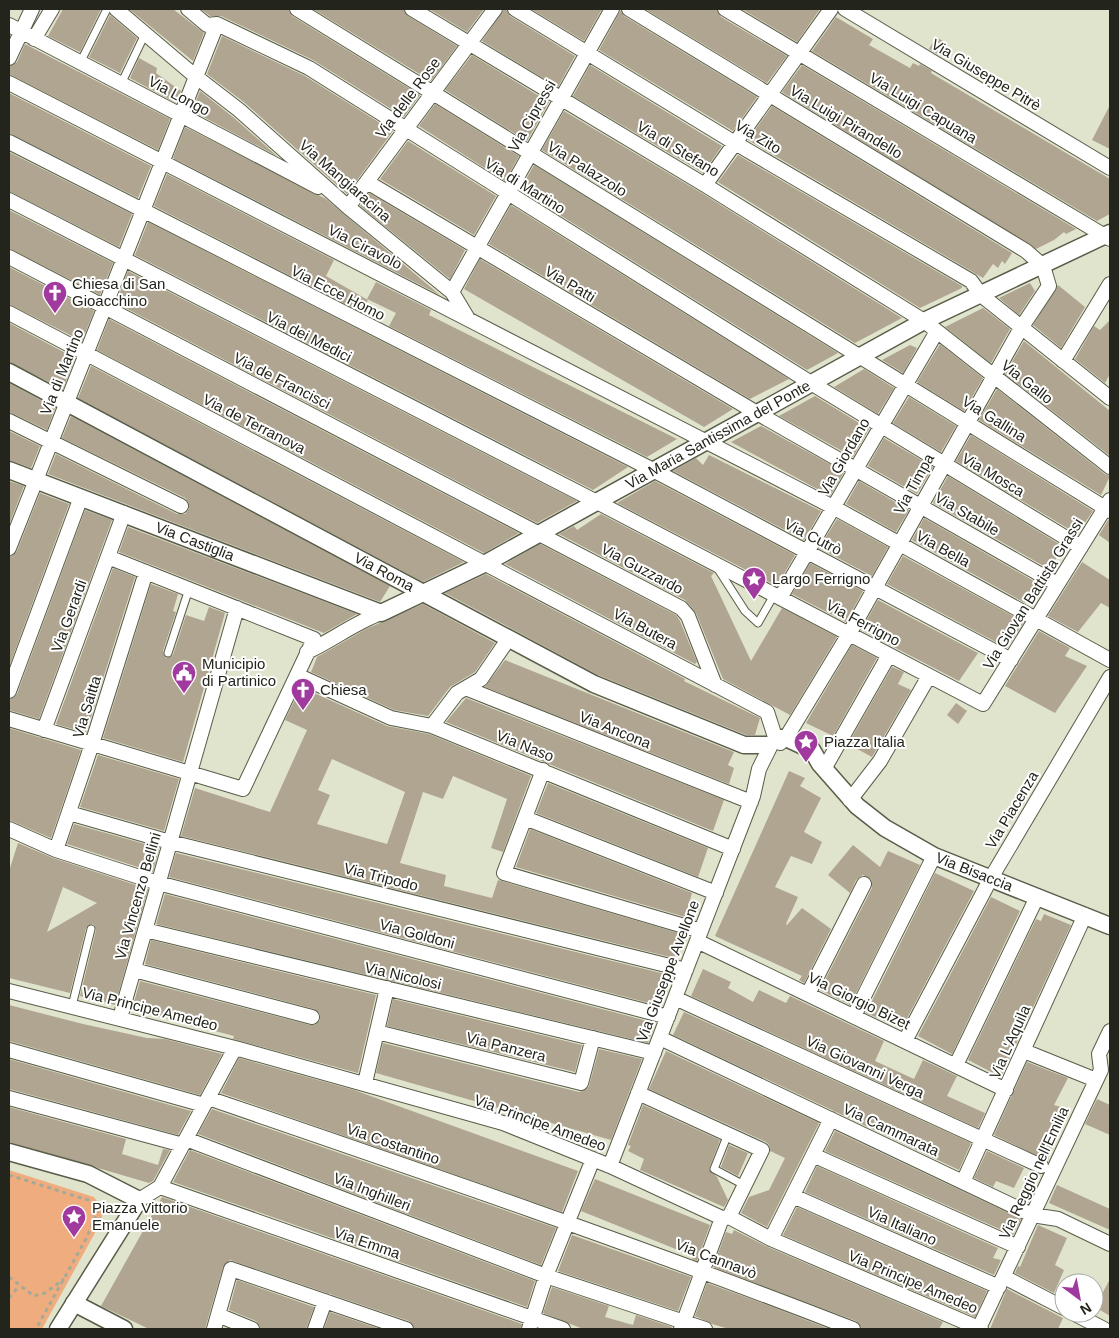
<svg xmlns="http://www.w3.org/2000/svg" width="1119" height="1338" viewBox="0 0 1119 1338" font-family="Arial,sans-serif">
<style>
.green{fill:#efad7f}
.building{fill:#b0a591;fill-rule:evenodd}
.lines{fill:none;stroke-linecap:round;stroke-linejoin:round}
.service-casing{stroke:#595c48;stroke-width:9}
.minor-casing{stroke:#595c48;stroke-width:16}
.tertiary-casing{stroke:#595c48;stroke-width:19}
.path{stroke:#a6a996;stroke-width:3;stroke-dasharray:4 4;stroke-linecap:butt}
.service{stroke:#fff;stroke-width:7}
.minor{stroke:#fff;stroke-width:14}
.tertiary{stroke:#fff;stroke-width:16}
.labels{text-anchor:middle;stroke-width:4;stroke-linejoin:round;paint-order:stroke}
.street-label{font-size:15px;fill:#23241b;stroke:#fff}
.poi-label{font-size:15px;fill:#23241b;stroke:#fff;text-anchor:start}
</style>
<rect width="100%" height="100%" fill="#e1e4cd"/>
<path class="green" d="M9,1170l85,27 9,13 -2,12 -59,107h-33z"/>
<path class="building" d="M63,9h38l-21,43 -32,-16z
M129,9h44l31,24 -11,28z
M201,9h87l4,7 128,79 -16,22 -91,-57 -92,-44h-11z
M313,9h90l5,7 49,30 -26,35z
M429,9h55l-17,23z
M504,9h2l4,7 65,40 -17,31 -76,-46z
M531,9h71l-18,32z
M645,9h71l5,8 66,39 -20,27z
M742,9h78l-23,33z
M621,10l3,6 133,81 -24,34 -134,-81z
M110,15l27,23 -17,35 -31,-16z
M836,17l37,22 -4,6 41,23 3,-5 6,3 1,-2 12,7 -1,2 179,106v35l-13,7 -285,-170z
M222,36l83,40 88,55 -46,63 -102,-91 -38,-29z
M936,37l12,7 -7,12 -12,-7z
M25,44l145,75 -12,31 -149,-76v-7l8,-5z
M472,55l77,47 -22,39 -82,-51z
M139,58l18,10 -1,5 25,18 -5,12 -46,-25z
M590,65l132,81 -19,27 -130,-77z
M802,65l274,164 -10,5 -2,-2 -10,8 -18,9 -254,-157z
M200,91l33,26 44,39 -85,-45z
M9,93l142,73 -13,32 -129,-65z
M435,104l84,52 -14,25 -86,-55z
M1110,105v44l-18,-9z
M772,106l240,147 -7,11 -3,-3 -4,7 -5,-4 -10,14 -235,-138z
M564,111l136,81 202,126 -47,25 -313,-193z
M185,127l141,72 114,96 -267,-137z
M408,141l88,55 -22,39 -94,-56z
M9,152l123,62 -13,33 -110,-56z
M738,155l224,131v2l-42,20 -202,-126z
M534,165l304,188 -31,17 -287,-180z
M167,174l167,86 -8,16 42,24 -7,12 -207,-106z
M369,193l96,57 -15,29 -90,-73z
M511,205l278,174 -39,20 -261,-155z
M9,210l104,53 -13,32 -91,-47z
M148,222l480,245 -35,23 -458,-235z
M480,259l253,150 -29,18 -240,-138z
M9,267l85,44 -12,30 -73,-37z
M128,271l449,230 -40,22 -421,-220z
M376,282l55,28 -2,5 248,124 -30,18 -258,-131 7,-13 -29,-14z
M1030,283l5,8 -16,24 -20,-17z
M1058,285l27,22 -24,41 -28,-23z
M983,308l27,21 -19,34 -46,-36z
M109,319l410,214 -35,20 -387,-203z
M1110,320v54l-5,9 -30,-24 19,-33 6,4z
M9,323l66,35 -12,31 -54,-27z
M1024,341l86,70v45l-105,-82z
M940,344l43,34 -19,33 -47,-29z
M910,345l7,3 -14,25 -21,-13z
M91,366l373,196 -41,20 -345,-184z
M864,369l30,19 -16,26 -44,-27z
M9,383l46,25 -8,22 -38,-18z
M997,389l108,85 5,2 -9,19 -122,-75z
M815,396l54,33 -16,28 -74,-41z
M909,397l47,29 -15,26 -48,-29z
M71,416l319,170 -10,16 -332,-128 8,-20 121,60h8l4,-5 -1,-7 -3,-4 -123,-60z
M761,426l83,46 -14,24 -99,-54z
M9,431l31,15 -9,22 -22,-8z
M971,435l122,76 -16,23 -121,-73z
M884,438l49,29 -16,27 -49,-28z
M709,455l112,56 -17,29 -131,-69 23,-13 7,7z
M948,476l116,71 -15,22 -116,-66z
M9,481l15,5 -15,39z
M655,481l140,74 -18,31 -160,-83z
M859,481l50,29 -13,22 -50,-28z
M40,493l29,11 -60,163v-110l8,-6z
M85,510l27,10 -73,199 -30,-9v-10l8,-6z
M601,514l113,59 -3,3 40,85 31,-53 55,29 -47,78 -67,-36 -27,-66 -11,-13 -126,-66 15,-8 3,4z
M924,518l115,66 -14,19 -113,-63z
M837,519l51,28 -16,29 -53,-28z
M1108,520l2,1v22l-11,-8z
M128,527l229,87 -33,19 -205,-81z
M540,544l136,71 4,6 17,41 -2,2 -190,-100z
M903,556l121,66 -17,26 -120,-64z
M1082,562l28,18v28l-9,-5 -23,29 -30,-16z
M810,563l53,28 -17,31 -54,-28z
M113,568l22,9 -49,156 -30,-9z
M486,574l199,105 -1,2 76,37 -5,17h-9l-148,-60 -153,-82z
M151,584l27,10 -5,17 3,1 -13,39 3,7 7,-3 13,-40 18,6 5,-14 16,6 -42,149 -80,-24z
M878,600l100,53 -19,28 -98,-51z
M423,604l72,39 -20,29 -25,15 -22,29 -34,-6 -83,-38 6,-15 49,-28z
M1039,631l31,17 -5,8 22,10 -32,47 -50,-27z
M852,645l25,13 -44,78 -27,-13z
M505,660l229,92 -6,13 6,3 -5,16 -244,-97z
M892,667l12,5 -6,12 13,6 -39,67 -24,-13z
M301,687l86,39 42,8 102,42 -28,76 -12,-4 16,-49 -54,-23 -10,23 -20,-7 -23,71 46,12 -2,11 48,12 6,-18 184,54 -8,24 -493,-122 14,-48 75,24 37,-82 -22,-10zM332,759l73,33 -18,52 -70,-20 13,-29 -12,-5z
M466,698l258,102 -11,31 -267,-109z
M956,703l11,8 -9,13 -11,-9z
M9,728l72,22 -30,88 -42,-18z
M98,755l81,24 -15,52 -84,-24z
M789,771l16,7 -5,8 21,12 -17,34 18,10 -10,22 -21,-8 -16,31 23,10 -12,27 1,1 15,-17 29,21 -27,54 -5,-3 3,-4 -87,-40z
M548,783l160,65 -10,29 -162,-64z
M74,824l85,24 -6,24 -86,-28z
M530,829l162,64 -7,24 -169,-50z
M18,843l35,15 95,31 -33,116 -35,-9 16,-66 -3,-6 -7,4 -16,65 -61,-15v-107zM63,887l34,16 -50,29z
M853,845l27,22 8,-16 32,14 -70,140 -30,-15 52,-102 -1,-9 -8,-4 -7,5 -6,13 -22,-18z
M176,853l493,122 -9,31 -491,-129z
M935,873l39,18 -72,137 -36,-15z
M165,894l490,129 -7,20 -492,-119z
M991,897l29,14 -68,143 -34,-18z
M1044,914l27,11 -70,152 -33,-17 68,-141 5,2z
M151,940l225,55 -18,78 -125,-34 1,-3 -102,-27 8,-28 170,44h5l5,-5v-6l-6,-5 -169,-45z
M703,969l28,13 -3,6 25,14 6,-12 27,13 4,-7 94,45 -9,20 39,18 9,-19 34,16 -10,20 38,17 -7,15 -287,-132z
M393,999l189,46 -7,27 -188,-46z
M9,1005l74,19 64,14 18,1 57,15 -22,41 -191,-54z
M684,1012l287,131 -12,27 -286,-135z
M383,1043l196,49 8,-3 2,-3 10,-37 43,10 -31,81 -235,-67z
M666,1051l153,72 -52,104 -26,-14 8,-16 20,-7 16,-32 -15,-7 -1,-6 -3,-3 -117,-53z
M239,1058l115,32 224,81 -16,41 -341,-119z
M9,1059l182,52 -13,24 -169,-46z
M1027,1062l41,16 -14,27 10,3 -16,53 -54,-26z
M1097,1099l13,6v30l-25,-11z
M643,1105l77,35 -11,29 8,8 11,23 -4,7 -84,-37 4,-11 -16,-8 3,-5 -3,-1z
M9,1107l117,32 -4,15 36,11 5,-16 7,1 -17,31 -4,2 -140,-41z
M212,1109l344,119 -15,37 -343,-131z
M835,1131l186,88 -8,16 -188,-84z
M729,1145l19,8 -10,23 -17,-9z
M190,1150l345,131 -8,26 -354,-125z
M987,1151l37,17 -10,20 -18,-7 -3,6 -19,-9z
M817,1166l181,82 -5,10 8,2 -7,15 -189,-83z
M595,1179l115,46 -13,36 -5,-2 1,-3 -112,-45z
M1057,1185l53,24v21l-61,-27z
M162,1197l360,127 -2,5h-105l-6,-8 -179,-61 -7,7 -18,62h-56l-48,-23z
M797,1207l190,84 -12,26 -192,-82z
M1038,1225l29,13 -12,27 9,5 -10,23 -39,-20 3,-7 2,1z
M734,1230l34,17 175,75 -4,7h-77l-6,-8 -143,-54 13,-35 6,2z
M572,1235l119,42 -13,34 -120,-40z
M1110,1279v37l-15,-9z
M237,1280l77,27 -8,22h-45l-5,-8 -27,-11z
M707,1283l63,23 59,23h-100l-17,-5 -17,-8z
M552,1287l57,19 -4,11 28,8 3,-10 36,12 -1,2h-88l-40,-16z
M1007,1289l56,29 -5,11h-68z
M330,1312l50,17h-56z"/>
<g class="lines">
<defs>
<path id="service" d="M80,63l27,-54
M121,84l24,-50
M718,569l27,42 13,12 16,-28
M168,653l21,-64
M72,1006l19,-77
M728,1134l-14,35 30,16"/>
<path id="minor" d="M116,9l79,67 44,34 109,97 104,85 15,25
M188,9l19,16 10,-1 92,44 502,315 270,164
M297,9l813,502
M412,9l293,176 219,136 186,146
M515,9l220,134 236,138 10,14 129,103
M629,9l397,242 17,15 6,20 -28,42 -172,306 -63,104 -6,5
M725,9l385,230
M845,9l265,159
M9,25l309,162
M34,39l18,-30
M9,58l23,-49
M9,83l824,424 277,153
M9,142l644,328 358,190
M367,182l390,231 300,171
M705,185l126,-176
M9,200l586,301 388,203 127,-204
M348,207l147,-198
M9,257l672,351 7,8 27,69
M452,292l160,-283
M9,313l758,399 8,25
M1063,361l47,-77
M9,421l172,85
M9,548l208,-524
M780,598l156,-265
M307,652c26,-12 47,-29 74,-39
M297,675l94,43 41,8 301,123
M468,689l283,113
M9,691l72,-194
M9,719l234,70 71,-150 -206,-82
M432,726l25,-33 24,-14 28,-41
M44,730l80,-217
M824,769l65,-114
M543,770l-39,103 197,58
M850,800l30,-39 49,-85
M69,813l101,29 516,128
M525,818l191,75
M9,829l47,21 102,33 510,134
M56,850l36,-106 54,-172
M145,930l509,123
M697,941l309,149
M134,970l178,47
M9,991l226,57 268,75 107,43 112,52 7,-1 42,22 210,90
M808,994l56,-110
M675,998l366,168
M854,1016l80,-160
M120,1018l117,-410
M377,1032l204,51 12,-45
M660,1038l372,177 26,4 52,25
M905,1041l86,-163 119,-201
M9,1050l195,55
M1024,1051l72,29
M956,1065l81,-168
M365,1083l22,-95
M638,1093l124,57 -33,67
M9,1098l174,47
M208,1098c216,74 432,148 645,231
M186,1139l360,137 159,53
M813,1155l205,92
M610,1166l143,-370 6,-27 11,-22
M963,1182l122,-267
M160,1187l403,142
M160,1187l75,-139
M793,1196l206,91
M139,1200l21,-13
M771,1239l60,-120
M1004,1277l60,31
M1073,1313l31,16
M218,1315l34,14
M979,1328l122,-258 -2,-16 11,-23
M214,1329l17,-60 175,60
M315,1329l10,-28
M529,1329l17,-53 47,-117
M681,1329l41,-111"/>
<g id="tertiary">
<path id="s1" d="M9,372l585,312 150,61h25"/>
<path id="s2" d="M9,470l372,143 105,-50 438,-242 186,-88"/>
<path id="s3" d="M777,738h9l26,12 8,14 37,42 28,22 49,28 176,70"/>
<path d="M9,1152l79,22 51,26 -81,129"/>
<path d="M74,1303l50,26"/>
</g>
</defs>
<use href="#service" class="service-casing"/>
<use href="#minor" class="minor-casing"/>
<use href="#tertiary" class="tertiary-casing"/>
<path class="path" d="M9,1175l82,26 7,10 -11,26 -51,92
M9,1277l25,19 11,-3 19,-14
M9,1298l10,-12"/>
<use href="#service" class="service"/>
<use href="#minor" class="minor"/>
<use href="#tertiary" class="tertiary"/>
</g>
<defs>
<symbol id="church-pin" viewBox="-11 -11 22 30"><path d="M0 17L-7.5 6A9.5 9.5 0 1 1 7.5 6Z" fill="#a03a9e" stroke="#fff"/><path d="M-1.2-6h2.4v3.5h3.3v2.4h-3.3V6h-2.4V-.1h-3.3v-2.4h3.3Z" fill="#fff"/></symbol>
<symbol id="sight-pin" viewBox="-11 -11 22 30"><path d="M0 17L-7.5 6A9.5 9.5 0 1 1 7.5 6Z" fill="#a03a9e" stroke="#fff"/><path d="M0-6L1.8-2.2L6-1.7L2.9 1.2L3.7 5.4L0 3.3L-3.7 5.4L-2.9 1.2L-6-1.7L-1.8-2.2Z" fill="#fff"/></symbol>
<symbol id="civic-pin" viewBox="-11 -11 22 30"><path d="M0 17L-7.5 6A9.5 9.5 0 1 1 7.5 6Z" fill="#a03a9e" stroke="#fff"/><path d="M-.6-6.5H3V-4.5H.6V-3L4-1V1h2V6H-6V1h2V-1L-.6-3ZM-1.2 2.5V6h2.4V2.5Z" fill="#fff"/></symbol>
</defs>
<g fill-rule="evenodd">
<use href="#church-pin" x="41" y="279" width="28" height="38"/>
<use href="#sight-pin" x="740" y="565" width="28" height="38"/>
<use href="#civic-pin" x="170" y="659" width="28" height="38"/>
<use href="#church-pin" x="289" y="676" width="28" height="38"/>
<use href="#sight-pin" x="792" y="728" width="28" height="38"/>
<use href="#sight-pin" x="60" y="1203" width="28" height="38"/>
</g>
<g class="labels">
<g class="street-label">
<text transform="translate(986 75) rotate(31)" y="5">Via Giuseppe Pitrè</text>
<text transform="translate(179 96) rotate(28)" y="5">Via Longo</text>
<text transform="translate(408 98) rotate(-53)" y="5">Via delle Rose</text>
<text transform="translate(923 108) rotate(31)" y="5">Via Luigi Capuana</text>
<text transform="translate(532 116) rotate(-60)" y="5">Via Cipressi</text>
<text transform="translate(846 122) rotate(31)" y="5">Via Luigi Pirandello</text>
<text transform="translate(758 137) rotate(31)" y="5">Via Zito</text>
<text transform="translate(678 149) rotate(31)" y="5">Via di Stefano</text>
<text transform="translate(587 169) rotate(32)" y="5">Via Palazzolo</text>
<text transform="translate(345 181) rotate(41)" y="5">Via Mangiaracina</text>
<text transform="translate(525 186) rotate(32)" y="5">Via di Martino</text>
<text transform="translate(365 247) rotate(27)" y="5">Via Ciravolo</text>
<text transform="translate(570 284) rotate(31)" y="5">Via Patti</text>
<text transform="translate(338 293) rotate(27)" y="5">Via Ecce Homo</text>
<text transform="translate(309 337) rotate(27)" y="5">Via dei Medici</text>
<text transform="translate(62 372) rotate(-68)" y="5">Via di Martino</text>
<text transform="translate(282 381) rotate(27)" y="5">Via de Francisci</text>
<text transform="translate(1027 382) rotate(38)" y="5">Via Gallo</text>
<text transform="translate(994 419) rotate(32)" y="5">Via Gallina</text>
<text transform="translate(254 424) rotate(27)" y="5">Via de Terranova</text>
<text dy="5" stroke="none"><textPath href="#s2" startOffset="780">Via Maria Santissima del Ponte</textPath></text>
<text transform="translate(844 457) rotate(-60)" y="5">Via Giordano</text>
<text transform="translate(993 475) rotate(31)" y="5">Via Mosca</text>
<text transform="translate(914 484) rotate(-61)" y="5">Via Timpa</text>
<text transform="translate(967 514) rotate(30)" y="5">Via Stabile</text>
<text transform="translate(813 537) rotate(27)" y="5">Via Cutrò</text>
<text dy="5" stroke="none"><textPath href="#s2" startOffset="199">Via Castiglia</textPath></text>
<text transform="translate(943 549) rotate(29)" y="5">Via Bella</text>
<text transform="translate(642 569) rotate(28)" y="5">Via Guzzardo</text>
<text dy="5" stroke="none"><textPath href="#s1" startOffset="425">Via Roma</textPath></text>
<text transform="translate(1033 594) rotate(-58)" y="5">Via Giovan Battista Grassi</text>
<text transform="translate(69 616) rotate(-70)" y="5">Via Gerardi</text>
<text transform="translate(863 623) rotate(28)" y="5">Via Ferrigno</text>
<text transform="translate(645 629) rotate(28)" y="5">Via Butera</text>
<text transform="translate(87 707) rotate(-73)" y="5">Via Saitta</text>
<text transform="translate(615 730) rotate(22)" y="5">Via Ancona</text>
<text transform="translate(525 746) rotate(22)" y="5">Via Naso</text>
<text transform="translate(1012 810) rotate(-59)" y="5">Via Piacenza</text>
<text dy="5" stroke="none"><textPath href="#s3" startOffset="245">Via Bisaccia</textPath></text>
<text transform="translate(381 877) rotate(14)" y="5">Via Tripodo</text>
<text transform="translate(138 896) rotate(-74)" y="5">Via Vincenzo Bellini</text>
<text transform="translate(417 934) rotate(15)" y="5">Via Goldoni</text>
<text transform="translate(668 971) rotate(-69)" y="5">Via Giuseppe Avellone</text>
<text transform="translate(403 976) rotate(13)" y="5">Via Nicolosi</text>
<text transform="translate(859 1001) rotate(26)" y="5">Via Giorgio Bizet</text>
<text transform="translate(150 1009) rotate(14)" y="5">Via Principe Amedeo</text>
<text transform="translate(1010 1042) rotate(-66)" y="5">Via L'Aquila</text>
<text transform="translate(506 1047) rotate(14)" y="5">Via Panzera</text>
<text transform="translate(865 1067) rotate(25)" y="5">Via Giovanni Verga</text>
<text transform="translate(540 1123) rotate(20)" y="5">Via Principe Amedeo</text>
<text transform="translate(891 1130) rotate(25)" y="5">Via Cammarata</text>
<text transform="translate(393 1144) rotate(19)" y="5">Via Costantino</text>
<text transform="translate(1034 1173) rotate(-65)" y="5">Via Reggio nell'Emilia</text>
<text transform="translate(372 1192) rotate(21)" y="5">Via Inghilleri</text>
<text transform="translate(902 1226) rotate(24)" y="5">Via Italiano</text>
<text transform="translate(367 1243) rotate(19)" y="5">Via Emma</text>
<text transform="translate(716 1259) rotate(21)" y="5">Via Cannavò</text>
<text transform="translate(913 1282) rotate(23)" y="5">Via Principe Amedeo</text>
</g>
<g class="poi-label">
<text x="72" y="289">Chiesa di San<tspan x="72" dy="17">Gioacchino</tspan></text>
<text x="772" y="584">Largo Ferrigno</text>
<text x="202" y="669">Municipio<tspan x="202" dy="17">di Partinico</tspan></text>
<text x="320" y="695">Chiesa</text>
<text x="824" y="747">Piazza Italia</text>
<text x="92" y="1213">Piazza Vittorio<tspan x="92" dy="17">Emanuele</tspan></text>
</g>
</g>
<rect width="1119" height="1338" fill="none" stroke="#23241b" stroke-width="20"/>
<g transform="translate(1079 1298) rotate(148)"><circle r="24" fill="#ffffff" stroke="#a7a7a4"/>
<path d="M0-4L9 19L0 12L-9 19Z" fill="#a03a9e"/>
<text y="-8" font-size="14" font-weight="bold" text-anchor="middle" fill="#23241b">N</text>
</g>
</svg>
